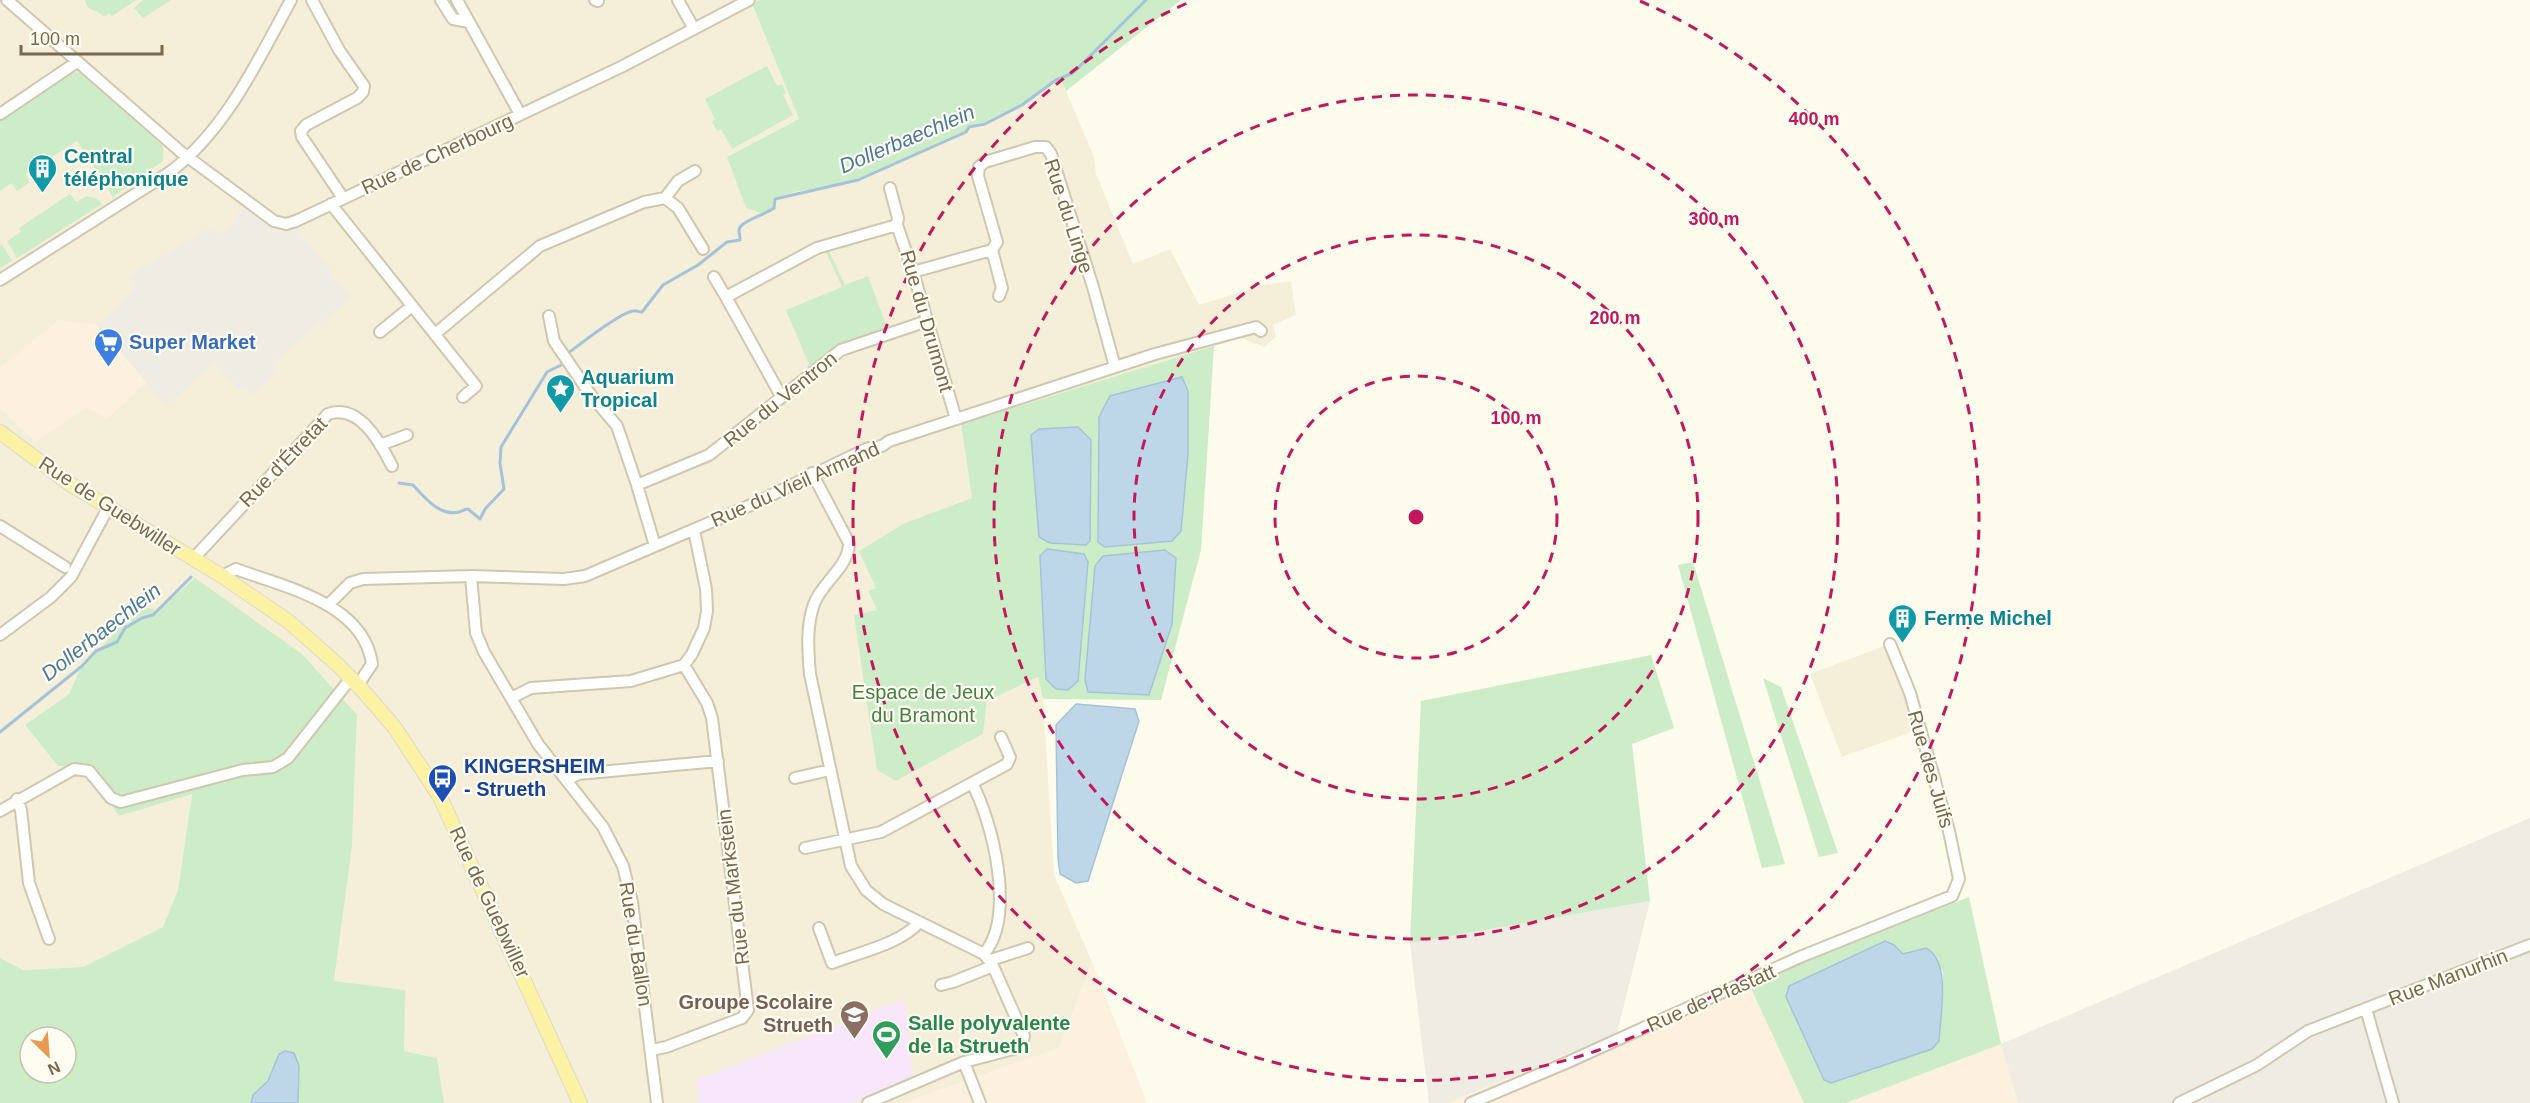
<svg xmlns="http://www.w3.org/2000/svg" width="2530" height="1103" viewBox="0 0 2530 1103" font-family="Arial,sans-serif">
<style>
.residential{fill:#f5efd9}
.commercial{fill:#fdf0df}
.industrial{fill:#eeece3}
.education{fill:#f8e7fa}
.green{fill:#cdecc8;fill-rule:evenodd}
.water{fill:#bed7e8;stroke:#a4c3da;stroke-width:1.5}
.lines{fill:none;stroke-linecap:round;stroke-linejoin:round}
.stream{stroke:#a4c3da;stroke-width:3}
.minor-casing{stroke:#d0c7af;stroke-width:14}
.major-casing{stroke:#dcd8d1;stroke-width:16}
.minor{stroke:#fff;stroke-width:10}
.major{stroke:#fbf2a4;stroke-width:14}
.ring{fill:none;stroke:#c2185b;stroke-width:3;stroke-dasharray:10 8}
.labels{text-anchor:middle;stroke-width:4.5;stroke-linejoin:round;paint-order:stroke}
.street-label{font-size:20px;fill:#79684d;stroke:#fffdf2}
.culture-label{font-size:20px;font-weight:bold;fill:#0d838f;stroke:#fffdf2;text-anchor:start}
.shop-label{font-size:20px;font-weight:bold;fill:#366cbe;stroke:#fffdf2;text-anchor:start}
.park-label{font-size:20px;fill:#467f44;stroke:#fffdf2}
.transit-label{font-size:20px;font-weight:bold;fill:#164399;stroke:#fffdf2;text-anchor:start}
.education-label{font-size:20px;font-weight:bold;fill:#785e54;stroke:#fffdf2;text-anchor:end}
.leisure-label{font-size:20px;font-weight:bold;fill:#27864d;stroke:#fffdf2;text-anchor:start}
.water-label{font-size:21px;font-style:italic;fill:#4c799b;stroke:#fffdf2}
.centre{fill:#c2185b;stroke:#fffdf2;stroke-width:3}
.ring-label{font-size:18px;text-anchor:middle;font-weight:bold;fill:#c2185b;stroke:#fffdf2;stroke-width:4.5;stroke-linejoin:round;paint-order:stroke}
</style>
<rect width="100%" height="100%" fill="#fdfbeb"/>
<path class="residential" d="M0,0h760l-8,5 47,114 -72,38 45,46 2,-5 14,-5 22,-2 49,-12 106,-47 3,-6 17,-4 36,-18 39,-27 34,80 2,17 37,90 37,-15 29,56 65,-20 27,-4 5,34 -23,10 3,12 -12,10 -23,-9 -280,86 11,74 -67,25 -29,65 -8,4 9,18 -23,6 42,165 87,-47 4,-33 51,-24 5,22 11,176 38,87 -33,86 -155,55h-460l-7,-45 -33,-7 -70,-69 18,-136 5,-131 -200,-104 -78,60 -10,23 -44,31 61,41 106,28 -14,96 -15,37 -80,40 -60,3 -23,-12z
M1893,643l29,85 -80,29 -32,-83z"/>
<path class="commercial" d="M59,320l38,5 50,57 -40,37 -21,-12 -50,35 -36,-33v-41z
M1092,962l55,141h-243l155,-55z
M1749,984l55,119h-356l169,-70z
M2001,1044l17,59h-172z"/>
<path class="industrial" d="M244,206l35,27 18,-5 54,69 -79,67 6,9 -25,22 -8,-8 -5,3 -25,-27 -49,42 -69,-80 37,-36 -7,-12 83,-49 12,6z
M2530,818v285h-512l-17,-59z
M1650,901l-33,132 -169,70h-19l-19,-160z"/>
<path class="education" d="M904,999l10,82 -62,22h-153l-3,-23z"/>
<path class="green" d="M85,0h51l-24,16 -3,-3 -5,4c-7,-9 -17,-4 -19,-17z
M143,0h28l-28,18 -9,-10z
M760,0h421l-115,91 -6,-14 -39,27 -36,18 -17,4 -3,6c-35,15 -70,34 -106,46 -27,10 -58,10 -85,20l-2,10 -8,6 -18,-6 -19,-51 72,-38 -47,-115z
M767,66l10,20 5,-2 4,9 -3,2 10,20 -61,34 -11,-20 -4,2 -5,-9 3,-3 -10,-20z
M73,72l7,1 83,73v15l-50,36 -36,-56 -52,33 5,8 -13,9 -5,-8 -12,8v-70z
M70,194l6,8 11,-6 10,3 5,5 -85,54 -10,-17 14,-9 -2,-4z
M2,244l10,17 -12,7v-22z
M829,251l16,34 23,-9 19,52 -47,15 -30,24 -24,-57 56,-23 -16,-35z
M1214,346l-13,204 -40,150 -118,-1 -5,-22 -51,24 -4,33 -87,47 -19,-11 -23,-155 23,-5 -9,-19 8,-3 -17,-37 46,-28 67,-25 -11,-74z
M1693,562l92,302 -23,4 -84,-303z
M195,578l107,76 55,61 -5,131 -18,135 71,9 -1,61 33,7 7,45h-146l1,-37 -20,-12 -11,27 -15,14 -2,8h-251v-145l23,12 60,-3 80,-40 15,-37 14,-96 -73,22 -33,-50h-28l-33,-41 44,-31 10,-23 62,-66 16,6zM30,1037h36v36h-36z
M1651,655l23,73 -42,16 18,157 -240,42 11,-242z
M1763,678l18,9 57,166 -19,4z
M1969,897l32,147 -155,59h-42l-55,-119zM1894,945l8,10 24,-7 17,24 -4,69 -7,8 -102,34 -6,-3z"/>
<path class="water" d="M1182,377l6,14v63l-7,77 -9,10 -67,6 -7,-5 1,-125 11,-21z
M1078,427l13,13 -1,101 -4,4 -36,-2 -11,-6 -8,-102 8,-6z
M1047,549l37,5 4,8 -10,119 -10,9 -12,-1 -10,-10 -6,-123z
M1165,550l11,8 -4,66 -23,71 -61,-3 -3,-12 10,-114 8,-10z
M1076,704l59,5 4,12 -51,160 -12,2 -16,-9 -2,-16 -2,-133z
M1885,941l9,4 9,9 23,-6c26,14 14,68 13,93l-7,8 -101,34 -7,-3 -38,-83 3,-11z
M285,1051l9,2 5,13 -1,37h-47l2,-8 15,-14 11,-27z"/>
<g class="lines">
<path class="stream" d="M567,354c12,-9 52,-41 66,-43 3,-1 6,1 9,1l21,-27 35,-20 29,-23 13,-2c0,-4 -1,-7 -1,-10 1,-9 26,-15 35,-22l1,-9 83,-19 108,-48 3,-5 16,-3 37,-19 34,-25 17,-7 73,-73
M399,483l14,2c11,12 27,32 46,27 3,-1 6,-3 9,-3l12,10 5,-10 19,-20 -4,-26 1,-16 46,-75 18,-9
M0,732l82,-66 14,-15 21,-9 8,-14 17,-10 11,-3 38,-38"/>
<defs>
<path id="minor" d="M7,0l174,152 93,69 12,3 10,-3 325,-154 128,-67
M312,0l27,50 25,36 -1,6 -6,6 -51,27 -5,6 1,6 41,61
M441,0l12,19 16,3
M457,0l63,114
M595,0l3,1
M678,0l16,29
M0,114l77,-52
M890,188l8,30 -1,7
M665,198l13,-17 17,-10
M331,204l145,182 -13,11
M913,272l79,-22
M714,277l12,20
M0,280l170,-108c56,-42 88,-112 121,-172
M999,296l3,-8 -10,-38 5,-8 -19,-66 1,-9 6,-5 50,-15h11l5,7 42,133 22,80
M549,316l5,25 36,53 27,32 20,59 18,61
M380,332l32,-26
M435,334l105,-88 104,-44 21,-4 13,10 25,41
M781,396l-55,-99 91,-49 80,-23 16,47 43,147
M380,445l27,-10
M812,473l37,70c0,24 -27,39 -35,61 -8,22 -6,47 -4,70l41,192 15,24 17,14 101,50 9,12 31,70 -3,11 -57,15 -96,41
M637,485l72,-30 132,-105 86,-29
M0,526l65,41
M193,559l135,-145c31,-11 52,28 64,52
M222,576l14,-7c48,18 128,34 136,95l-14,21
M471,576l5,57 8,19 54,92 65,83 20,39 9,36 25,201
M329,604l21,-21 13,-4 108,-3 93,3 21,-3 166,-71 115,-56 16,-3 7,-5 266,-87 101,-27 5,4
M0,635l51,-38 20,-20 37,-69
M511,698l20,-10 100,-7 53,-16 8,-11 12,-26 3,-17 -1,-22 -12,-59
M795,778l35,-8
M567,780l11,-6 140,-13
M972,783l35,-19 3,-7 -9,-20
M17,799l4,11 8,73 20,56
M0,811l74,-42 15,2 22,27 10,4 122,-32 30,-3 15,-9 63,-80
M805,848l76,-16 91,-49c21,40 44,133 12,171
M819,928l13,35c26,-10 71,-20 87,-41
M991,960l37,-12
M941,985l12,-3 40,-16
M2366,1009l27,94
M651,1050l15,-3 76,-29 6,-8 -36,-292 -5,-15 -23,-38
M964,1062l16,41
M1471,1103l95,-40 234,-106 152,-61 7,-17 -10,-48 -39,-138 -20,-49
M2179,1103l78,-38 51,-34 222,-86"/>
<path id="major" d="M0,432l70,52 152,92 66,45 50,44 27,28 30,35 45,69 140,306"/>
</defs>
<use href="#minor" class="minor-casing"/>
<use href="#major" class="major-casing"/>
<use href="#minor" class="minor"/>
<use href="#major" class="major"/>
</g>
<g class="ring">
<circle cx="1416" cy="517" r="141"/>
<circle cx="1416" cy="517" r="282"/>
<circle cx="1416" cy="517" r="422"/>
<path d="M1640 1A563 563 0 1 1 1192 1"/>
</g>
<defs>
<symbol id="building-pin" viewBox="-11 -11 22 30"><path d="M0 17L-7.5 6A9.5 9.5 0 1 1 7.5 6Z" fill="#0f9aa8" stroke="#fffdf2"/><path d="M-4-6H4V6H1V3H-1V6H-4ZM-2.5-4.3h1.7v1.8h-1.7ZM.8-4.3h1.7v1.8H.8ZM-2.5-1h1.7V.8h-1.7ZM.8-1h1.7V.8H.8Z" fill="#fff"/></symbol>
<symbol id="supermarket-pin" viewBox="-11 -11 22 30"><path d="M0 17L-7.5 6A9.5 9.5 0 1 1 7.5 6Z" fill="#3f7fe0" stroke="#fffdf2"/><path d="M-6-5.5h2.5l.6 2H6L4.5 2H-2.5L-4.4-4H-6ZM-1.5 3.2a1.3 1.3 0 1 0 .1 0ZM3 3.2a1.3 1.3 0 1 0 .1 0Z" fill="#fff"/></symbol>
<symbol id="sight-pin" viewBox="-11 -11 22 30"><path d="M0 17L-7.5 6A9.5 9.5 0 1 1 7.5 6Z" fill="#0f9aa8" stroke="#fffdf2"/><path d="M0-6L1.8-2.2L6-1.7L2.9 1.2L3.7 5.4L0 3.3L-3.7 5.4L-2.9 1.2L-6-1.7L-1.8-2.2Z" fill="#fff"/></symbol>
<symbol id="bus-pin" viewBox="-11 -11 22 30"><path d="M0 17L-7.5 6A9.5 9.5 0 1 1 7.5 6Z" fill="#1a4fb4" stroke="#fffdf2"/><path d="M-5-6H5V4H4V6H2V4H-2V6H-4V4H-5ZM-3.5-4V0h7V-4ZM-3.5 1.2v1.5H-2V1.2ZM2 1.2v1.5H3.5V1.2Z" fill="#fff"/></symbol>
<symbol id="school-pin" viewBox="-11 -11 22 30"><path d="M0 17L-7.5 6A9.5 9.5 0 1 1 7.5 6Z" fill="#8d6e63" stroke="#fffdf2"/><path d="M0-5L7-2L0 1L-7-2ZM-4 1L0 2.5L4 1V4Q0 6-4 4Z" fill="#fff"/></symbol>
<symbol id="stadium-pin" viewBox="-11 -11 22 30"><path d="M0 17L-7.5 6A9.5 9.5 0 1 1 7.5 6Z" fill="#2e9e5b" stroke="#fffdf2"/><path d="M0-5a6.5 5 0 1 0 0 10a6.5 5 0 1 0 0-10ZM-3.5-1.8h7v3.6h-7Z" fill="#fff"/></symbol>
</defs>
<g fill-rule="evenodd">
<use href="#building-pin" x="26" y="152" width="33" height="45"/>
<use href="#supermarket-pin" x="92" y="326" width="33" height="45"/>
<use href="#sight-pin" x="544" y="372" width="33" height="45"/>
<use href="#building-pin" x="1886" y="602" width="33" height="45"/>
<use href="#bus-pin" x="426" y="762" width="33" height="45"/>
<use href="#school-pin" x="838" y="998" width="33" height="45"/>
<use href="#stadium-pin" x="870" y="1018" width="33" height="45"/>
</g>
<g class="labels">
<g class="street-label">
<text transform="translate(437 154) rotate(-25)" y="7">Rue de Cherbourg</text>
<text transform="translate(1069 216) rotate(72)" y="7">Rue du Linge</text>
<text transform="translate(927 321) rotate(74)" y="7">Rue du Drumont</text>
<text transform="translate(780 399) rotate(-39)" y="7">Rue du Ventron</text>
<text transform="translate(283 462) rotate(-46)" y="7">Rue d'Étretat</text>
<text transform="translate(795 484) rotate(-24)" y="7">Rue du Vieil Armand</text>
<text transform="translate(110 506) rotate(33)" y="7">Rue de Guebwiller</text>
<text transform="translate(1931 769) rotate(74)" y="7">Rue des Juifs</text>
<text transform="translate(733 887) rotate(-97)" y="7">Rue du Markstein</text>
<text transform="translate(490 902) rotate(65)" y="7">Rue de Guebwiller</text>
<text transform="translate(636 944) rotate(81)" y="7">Rue du Ballon</text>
<text transform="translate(2448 977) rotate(-21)" y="7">Rue Manurhin</text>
<text transform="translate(1711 998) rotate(-24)" y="7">Rue de Pfastatt</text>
</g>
<g class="culture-label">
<text x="64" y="163">Central<tspan x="64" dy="23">téléphonique</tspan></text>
<text x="581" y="384">Aquarium<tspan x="581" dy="23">Tropical</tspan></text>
<text x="1924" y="625">Ferme Michel</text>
</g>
<g class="shop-label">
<text x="129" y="349">Super Market</text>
</g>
<g class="park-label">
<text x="923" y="699">Espace de Jeux<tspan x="923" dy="23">du Bramont</tspan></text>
</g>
<g class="transit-label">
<text x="464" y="773">KINGERSHEIM<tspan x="464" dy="23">- Strueth</tspan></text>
</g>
<g class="education-label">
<text x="833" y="1009">Groupe Scolaire<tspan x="833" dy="23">Strueth</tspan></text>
</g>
<g class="leisure-label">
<text x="908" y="1030">Salle polyvalente<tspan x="908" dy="23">de la Strueth</tspan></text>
</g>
<g class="water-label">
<text transform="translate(907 139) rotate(-23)" y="7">Dollerbaechlein</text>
<text transform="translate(101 632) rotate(-38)" y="7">Dollerbaechlein</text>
</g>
</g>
<circle cx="1416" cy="517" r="9" class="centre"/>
<g class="ring-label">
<text x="1814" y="125">400 m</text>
<text x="1714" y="225">300 m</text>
<text x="1615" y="324">200 m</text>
<text x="1516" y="424">100 m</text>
</g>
<g transform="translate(48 1055) rotate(155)"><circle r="28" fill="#fffdf2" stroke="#c9c1b0" stroke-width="1.5"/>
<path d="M0-4.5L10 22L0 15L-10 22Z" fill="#e79a50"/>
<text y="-9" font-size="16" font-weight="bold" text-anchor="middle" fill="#79684d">N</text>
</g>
<path d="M21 45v9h141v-9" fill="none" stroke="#79684d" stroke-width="3"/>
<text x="30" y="45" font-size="18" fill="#79684d" stroke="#fffdf2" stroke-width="4.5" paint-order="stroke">100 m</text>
</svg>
